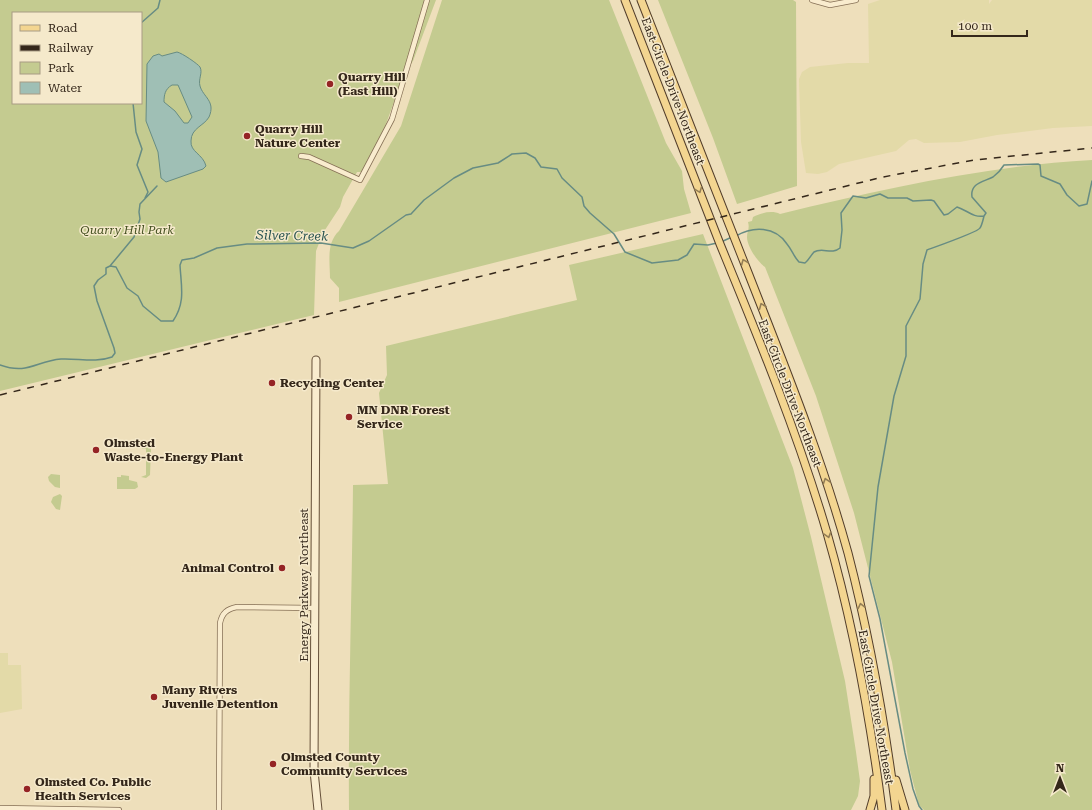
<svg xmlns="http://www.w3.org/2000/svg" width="1092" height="810" viewBox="0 0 1092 810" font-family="'Roboto Serif',serif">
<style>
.farmland{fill:#e3daa8}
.green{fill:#c4cb90;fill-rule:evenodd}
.water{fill:#9fbfb5;stroke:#678c83;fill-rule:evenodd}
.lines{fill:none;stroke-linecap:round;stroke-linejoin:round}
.stream{stroke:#678c83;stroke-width:1.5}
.street-casing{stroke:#856f55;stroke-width:6}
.secondary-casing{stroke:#665039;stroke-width:9}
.primary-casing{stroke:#523d2a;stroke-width:9}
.street{stroke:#f9ecce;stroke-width:4.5}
.secondary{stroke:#f9ecce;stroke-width:7}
.primary{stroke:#f3d590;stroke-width:7}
.rail{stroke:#34271a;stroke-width:1.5;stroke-dasharray:7 7;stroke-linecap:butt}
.oneway{stroke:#947e55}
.poi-dot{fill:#952425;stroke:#f5e9cb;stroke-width:1.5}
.labels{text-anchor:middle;stroke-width:3;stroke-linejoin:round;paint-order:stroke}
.poi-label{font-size:12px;font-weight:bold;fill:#34271a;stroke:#f5e9cb;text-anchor:start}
.street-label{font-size:12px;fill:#34271a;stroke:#f5e9cb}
.park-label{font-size:12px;font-style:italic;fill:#445020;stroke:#f5e9cb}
.water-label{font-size:13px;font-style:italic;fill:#295451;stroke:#f5e9cb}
</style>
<rect width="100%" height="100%" fill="#eedfbb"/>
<path class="farmland" d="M880,0h109v4l3,-4h100v126l-39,2 -56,7 -37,7 -36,1 -8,-4 -7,1 -13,11 -57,13 -12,8 -9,2 -12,-1 -5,-31 -2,-63 3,-7 8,-5 38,-4h21l-1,-59z
M0,653h8v12h13l1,44 -22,4z"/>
<path class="green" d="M0,0h436l-23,61 -9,13 -18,50 -20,42 -5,6h-4l-14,25 -3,10 -17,26 -7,18 -2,64 -314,76zM13,13h128v90h-128z
M442,0h167l57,143 16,28 2,18 7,24 -352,89v-14l-9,-10c0,-16 -4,-35 9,-47l62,-105z
M658,0h135l3,2 1,184 -60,18 -24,-66z
M1092,160v650h-168l-5,-5 -9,-35 -18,-108 -38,-149 -38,-117 -51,-129c-7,-5 -18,-20 -18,-30 0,-6 3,-8 1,-15l4,-1 1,-4c8,-4 19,-7 27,-3 103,-25 206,-48 312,-54z
M703,234l90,234 18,69 34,144 11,71 4,29 -2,15 -7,14h-502c-1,-108 3,-216 4,-325l35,-1 -9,-91 8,-18 -1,-29 191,-46 -8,-35z
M143,445l6,1 2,3 -1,26 -4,3 -5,-1 5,-2v-26h-4z
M51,474l9,1v13l-5,-1 -6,-6 -1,-4z
M121,475l8,1v4l8,2 1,5 -3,2h-18v-12h4z
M60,494l2,2 -2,14 -4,-1 -5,-7 2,-5z"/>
<path class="water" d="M177,52c5,1 21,12 23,15 3,6 -2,12 0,19 3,11 16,15 9,31 -5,9 -18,11 -18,24 -1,11 12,13 15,25l-3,3 -37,13 -5,-4 -3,-26 -12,-31 1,-57 6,-8 6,-2 3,2zM172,85h6l14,32 -4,6h-4l-9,-12 -11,-9c0,-7 1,-13 8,-17z"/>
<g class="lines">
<path class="stream" d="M141,23l17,-15 2,-8
M133,103l3,29 6,17 -5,16 11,27 -3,6
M736,236c17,-10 39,-10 51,8 5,6 7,13 12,18l6,1c4,-3 6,-8 9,-11 8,-5 18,3 26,-4l2,-18 -1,-17 12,-17 13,2 14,-4 8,4h19l6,3 18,-1 3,1 10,14 4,-1 9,-7c10,3 16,11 27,9l2,-3 -14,-16c-2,-14 11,-15 21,-20 4,-3 8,-7 11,-12l34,-1 2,1 1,11 19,8 7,11 12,11 8,-2 5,-23
M721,242l11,-5
M110,266l24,-29 6,-18 -1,-7 1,-8 17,-18
M0,365c28,10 36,-4 61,-6 16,-1 35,4 51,-2l3,-4 -1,-5 -17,-47 -3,-15 4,-6 8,-6v-6l4,-2 6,1 11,21 11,8 5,10 18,15h12c13,-19 8,-35 7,-56l2,-5 12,-2 23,-10 30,-4 74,-1 32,5 16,-7 37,-26 5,-1 13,-14 30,-22 19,-10 25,-5 14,-9 14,-1 9,5 6,9 16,2 5,9 20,19 2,9 6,7 24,21 11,18 27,11 26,-3 9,-5 7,-11 14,1 9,-2
M922,810l-3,-4 -6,-17 -8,-36 -25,-134 -11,-43 9,-89 16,-91 12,-40v-30l14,-27 3,-35 4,-14c8,-3 51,-18 53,-22 2,-3 3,-8 4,-12"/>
<defs>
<path id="street" d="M812,0l18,5 26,-5
M301,156l8,1 51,23 32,-61 35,-119
M0,808l119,2
M219,810l1,-187c2,-10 7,-14 17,-16l78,1"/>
<path id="secondary" d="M316,360l-2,411 4,39"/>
<path id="primary" d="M625,0c32,81 63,163 95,244 39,95 78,190 107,289 26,90 43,184 55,277
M641,0c36,92 72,183 108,275 36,92 73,183 99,278 22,85 37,171 48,257
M896,780l9,30
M870,810l4,-14v-17"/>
</defs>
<use href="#street" class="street-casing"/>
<use href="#secondary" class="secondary-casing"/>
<use href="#primary" class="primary-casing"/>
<use href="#street" class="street"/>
<use href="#secondary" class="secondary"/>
<use href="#primary" class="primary"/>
<path class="rail" d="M0,395l883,-218 91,-17 118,-12"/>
</g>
<defs><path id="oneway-chevron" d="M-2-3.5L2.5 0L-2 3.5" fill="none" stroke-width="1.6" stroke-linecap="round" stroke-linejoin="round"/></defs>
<g class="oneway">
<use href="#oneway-chevron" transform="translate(699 190) rotate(69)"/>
<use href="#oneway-chevron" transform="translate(744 262) rotate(-112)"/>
<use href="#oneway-chevron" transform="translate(762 306) rotate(-112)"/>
<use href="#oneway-chevron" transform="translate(826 481) rotate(-108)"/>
<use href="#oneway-chevron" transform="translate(828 535) rotate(74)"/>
<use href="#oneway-chevron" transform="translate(861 606) rotate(-103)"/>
</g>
<g class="poi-dot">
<circle cx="330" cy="84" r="4"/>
<circle cx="247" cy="136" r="4"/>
<circle cx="272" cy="383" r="4"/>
<circle cx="349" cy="417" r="4"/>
<circle cx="96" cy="450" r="4"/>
<circle cx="282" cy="568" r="4"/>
<circle cx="154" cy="697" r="4"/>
<circle cx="273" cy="764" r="4"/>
<circle cx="27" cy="789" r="4"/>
</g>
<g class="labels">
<g class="poi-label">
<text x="338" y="81">Quarry Hill<tspan x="338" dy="14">(East Hill)</tspan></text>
<text x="255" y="133">Quarry Hill<tspan x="255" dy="14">Nature Center</tspan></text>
<text x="280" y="387">Recycling Center</text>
<text x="357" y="414">MN DNR Forest<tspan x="357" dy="14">Service</tspan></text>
<text x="104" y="447">Olmsted<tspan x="104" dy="14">Waste-to-Energy Plant</tspan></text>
<text x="274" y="572" text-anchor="end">Animal Control</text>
<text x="162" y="694">Many Rivers<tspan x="162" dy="14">Juvenile Detention</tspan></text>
<text x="281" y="761">Olmsted County<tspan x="281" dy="14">Community Services</tspan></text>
<text x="35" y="786">Olmsted Co. Public<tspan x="35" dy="14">Health Services</tspan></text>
</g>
<g class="street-label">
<text transform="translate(673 91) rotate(69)" y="4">East Circle Drive Northeast</text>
<text transform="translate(790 393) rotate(69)" y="4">East Circle Drive Northeast</text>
<text transform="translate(304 585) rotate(-90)" y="4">Energy Parkway Northeast</text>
<text transform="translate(876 707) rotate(80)" y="4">East Circle Drive Northeast</text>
</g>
<g class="park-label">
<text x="127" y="234">Quarry Hill Park</text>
</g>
<g class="water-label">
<text transform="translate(292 235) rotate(1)" y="5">Silver Creek</text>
</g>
</g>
<rect x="12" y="12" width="130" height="92" fill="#f5e9cb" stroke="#a89b84"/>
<rect x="20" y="25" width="20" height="6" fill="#f3d590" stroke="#a89b84"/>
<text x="48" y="32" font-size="12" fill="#34271a">Road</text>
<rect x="20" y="45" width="20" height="6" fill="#34271a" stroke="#a89b84"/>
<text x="48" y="52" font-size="12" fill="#34271a">Railway</text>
<rect x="20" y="62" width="20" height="12" fill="#c4cb90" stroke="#a89b84"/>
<text x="48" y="72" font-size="12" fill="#34271a">Park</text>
<rect x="20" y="82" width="20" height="12" fill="#9fbfb5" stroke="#a89b84"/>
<text x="48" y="92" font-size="12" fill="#34271a">Water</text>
<g transform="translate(1060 778)" stroke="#f5e9cb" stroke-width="3" paint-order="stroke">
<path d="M0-3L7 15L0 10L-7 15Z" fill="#34271a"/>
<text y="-6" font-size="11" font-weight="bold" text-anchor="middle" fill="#34271a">N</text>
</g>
<path d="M952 30v6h75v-6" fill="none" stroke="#34271a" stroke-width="2"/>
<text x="958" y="30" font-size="12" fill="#34271a" stroke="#f5e9cb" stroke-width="3" paint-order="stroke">100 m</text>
</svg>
